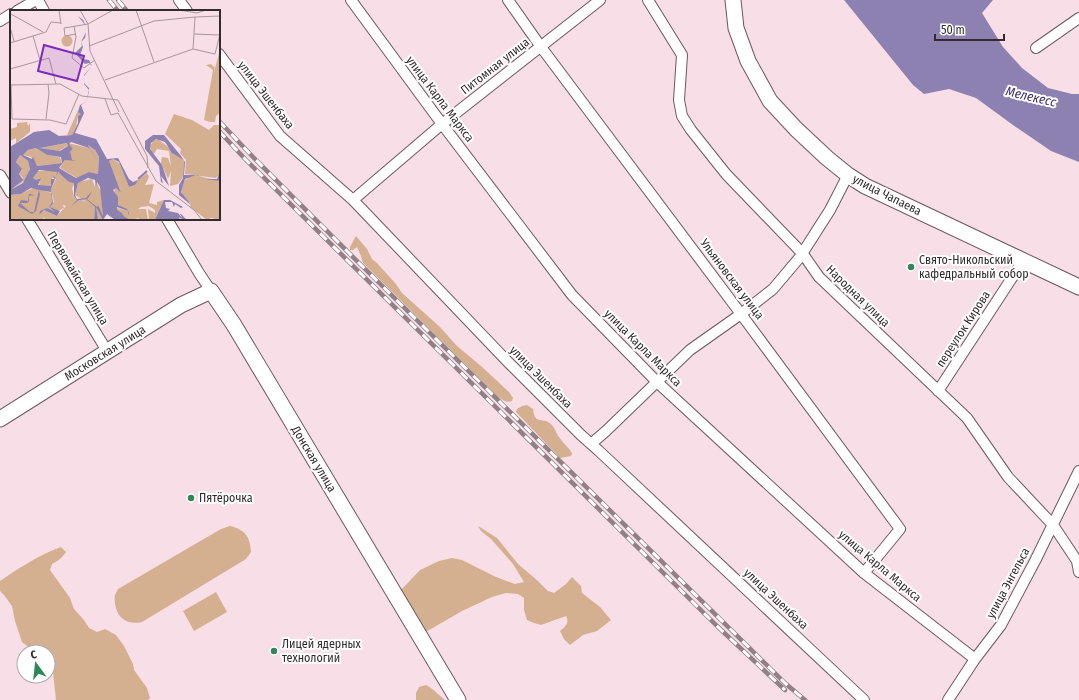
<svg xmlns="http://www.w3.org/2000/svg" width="1079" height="700" viewBox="0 0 1079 700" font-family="'Fira Sans Condensed',sans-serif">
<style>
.green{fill:#d4b091}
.water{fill:#8c81b1}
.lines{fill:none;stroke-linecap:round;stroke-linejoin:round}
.street-casing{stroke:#6d585e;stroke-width:12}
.secondary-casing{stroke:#6d585e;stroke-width:17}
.street{stroke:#fff;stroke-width:10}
.secondary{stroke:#fff;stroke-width:15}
.rail-casing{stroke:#918085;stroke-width:4.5}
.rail{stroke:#fff;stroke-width:3;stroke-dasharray:9;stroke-linecap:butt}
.poi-dot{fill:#30875b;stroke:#fff;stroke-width:1.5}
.labels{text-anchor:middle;stroke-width:4;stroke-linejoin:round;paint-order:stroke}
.street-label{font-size:12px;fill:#332a2d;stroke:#fff}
.poi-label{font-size:12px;fill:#332a2d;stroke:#fff;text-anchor:start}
.water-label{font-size:13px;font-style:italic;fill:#43306c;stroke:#fff}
.inset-river{fill:none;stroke:#8c81b1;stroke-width:2}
.inset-road{fill:none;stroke:#a9969c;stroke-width:1}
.view{fill:#7b2cbf;fill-opacity:0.15;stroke:#7b2cbf;stroke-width:2}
.inset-edge{fill:none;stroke:#332a2d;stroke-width:2}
</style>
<rect width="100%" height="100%" fill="#f8dee6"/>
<path class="green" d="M356,236l11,13 5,10 5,4 19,21 6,9 38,34 17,19 24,20 28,26 4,6 -1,3c-6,2 -9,-1 -14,-4l-135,-134 -2,-7 -4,-9 -4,3h-3v-3z
M527,405l6,4c2,17 9,7 18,15 4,4 5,9 8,13 4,6 9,10 13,16l-1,3 -11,2 -44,-46 1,-3 5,-3z
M230,526c16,4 20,11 21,26l-5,7 -104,63c-12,3 -23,-2 -26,-14 -1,-4 -2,-9 -1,-13 1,-2 2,-4 3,-6l103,-60z
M478,526l19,12 21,26 20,17 10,10 6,2 12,-9 6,-7 9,9 1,7 18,14 11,13 -14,11 -14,4 -13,10 -6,-6 -4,-8c5,-4 10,-8 6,-15l-25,9 -7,-2 -7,-3 -3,-10v-12l-6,-4 -12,-1 -14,4 -30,14 -38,22 -24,-38 1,-5 19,-20 19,-9 13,-3 10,2 34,17 19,7 9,-2 -11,-18 -22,-25 -10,-8z
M61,547l5,5c-4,6 -8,9 -14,12l-2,6 20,28 4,11 10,11 5,8 8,4 8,-3 11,6 8,11 9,18 1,6 13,18 3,10 -2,2h-92l-3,-28 -5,-12v-8h-13l-13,-10 -7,-21 -3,-15 -8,-11 -4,-4v-10c19,-13 39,-26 61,-34z
M216,592l11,20 -33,19 -11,-20z
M426,685l5,3 14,12h-29v-7l3,-6z"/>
<path class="water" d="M844,0h149l-11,13 21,34 19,21 26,20 24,6h7v68l-28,-11 -38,-26 -37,-27 -27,-9 -25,5 -11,-9z"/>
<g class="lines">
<defs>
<path id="street" d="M38,0l6,11
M179,0l8,11
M351,0l91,124 130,171 85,87 207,191 111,86
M508,0l33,47 200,267 159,215 -36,44
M648,0l34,55 -3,45 3,16 9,14 35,44 77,80 16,23 148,141 41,59 45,48 24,36 2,11
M17,11l19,-11
M0,21l11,-7
M1036,48l43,-30
M219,54l61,82 73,64 155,162 73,73 18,16 265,249
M0,175l11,18
M353,200l89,-76 158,-124
M27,219l80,132
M167,219l32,54 12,18
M938,391l85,-130
M591,444l15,-13 84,-81 51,-36 32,-25 27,-32 30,-47 18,-35
M948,700l27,-41 26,-34 34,-64 44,-90"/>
<path id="secondary" d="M733,0l3,28 12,33 22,40 26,28 31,29 21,17 17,11 214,101
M0,419l181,-114 30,-14 23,34 224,375"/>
</defs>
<use href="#street" class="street-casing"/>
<use href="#secondary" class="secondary-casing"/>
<use href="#street" class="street"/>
<use href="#secondary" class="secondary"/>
<defs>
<path id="rail" d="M109,0l9,11
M118,0l9,11
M219,121l34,36 104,104 429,423 19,16
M219,131l27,29 472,467 67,63"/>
</defs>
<use href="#rail" class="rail-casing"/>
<use href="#rail" class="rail"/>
</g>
<g class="poi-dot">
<circle cx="911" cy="267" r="4"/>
<circle cx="191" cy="498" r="4"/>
<circle cx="274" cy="651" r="4"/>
</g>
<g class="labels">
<g class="street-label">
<text transform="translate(495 66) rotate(-38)" y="4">Питомная улица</text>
<text transform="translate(266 95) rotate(52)" y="4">улица Эшенбаха</text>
<text transform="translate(440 99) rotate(53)" y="4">улица Карла Маркса</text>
<text transform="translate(887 195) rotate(27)" y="4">улица Чапаева</text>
<text transform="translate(78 278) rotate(59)" y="4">Первомайская улица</text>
<text transform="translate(732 279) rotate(53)" y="4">Ульяновская улица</text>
<text transform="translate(858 296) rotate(44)" y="4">Народная улица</text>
<text transform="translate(963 329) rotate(-57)" y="4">переулок Кирова</text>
<text transform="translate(643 348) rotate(45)" y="4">улица Карла Маркса</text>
<text transform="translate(105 353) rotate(-32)" y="4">Московская улица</text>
<text transform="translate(541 377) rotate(45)" y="4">улица Эшенбаха</text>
<text transform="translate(314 459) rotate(59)" y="4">Донская улица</text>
<text transform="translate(880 566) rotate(40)" y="4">улица Карла Маркса</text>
<text transform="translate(1008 583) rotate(-62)" y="4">улица Энгельса</text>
<text transform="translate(776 599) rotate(43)" y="4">улица Эшенбаха</text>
</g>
<g class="poi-label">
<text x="919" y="264">Свято-Никольский<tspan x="919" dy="14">кафедральный собор</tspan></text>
<text x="199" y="502">Пятёрочка</text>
<text x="282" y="648">Лицей ядерных<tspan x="282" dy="14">технологий</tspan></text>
</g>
<g class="water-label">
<text transform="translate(1031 96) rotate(13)" y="5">Мелекесс</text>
</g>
</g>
<g transform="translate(10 10)">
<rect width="210" height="210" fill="#f8dee6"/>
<path d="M51.5 31a5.5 5.5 0 1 1 11 0a5.5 5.5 0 1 1-11 0ZM210,40v63l-4,3 -1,6h-5l-6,-2 9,-50 -7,-5 5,-1 3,3 1,-2 -1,7zM69,98l-1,4 4,1 -4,3 -2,11 -4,8h-5zM164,104l18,6 17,10 5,-5h6v49l-4,4 -31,-4 1,-14 -6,-7 1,-4 -16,-15zM17,112l1,4 2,-3v9l-14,11v-5l-6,3v-12l7,-2v-4zM148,129l26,21 -1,17 -5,7 -8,2 1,-15 -3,8 -7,-16 1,-6 6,1 3,8 -2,-15 -12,-2 -3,5 -3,-2 -1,-6 4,-6zM58,133l21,5 8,12 -9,-15 7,5 4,7 -1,17 -9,-2 -12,6 -17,-10 5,-8 -5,-5 13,-6 -4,-4 -10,6 -19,-3zM26,138l11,7 13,2 2,6 -25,3 -6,-9 -8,-2 5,-5zM10,145l8,6 2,8 -5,12 -14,8 12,-11 -4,-4 3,-4 -6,-8zM103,149l7,5 9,23 6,-2v-3l12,-9 2,4 -4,8 9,-1 -5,19 8,2v-3l7,-2 -7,19 -8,1 -1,-11 7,4v-3l-6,-4 -8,1 -3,2h8l2,11h-10l1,-2 -9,2 -12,-6 -4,-7 14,4 -10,-6 -1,-9v4l-5,2v-5l4,-1 -2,-7 2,-1 5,5 -12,-28v-4zM28,161h18l19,12 -3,5 2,8 3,4 -2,3 4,-3 8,2 -12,-7 3,-13 14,-3 3,8 1,-6 6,13 1,26 -7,-2v-11l-5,-6 4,6 -1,13h-46l-7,-3 -1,-4 4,-3 13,6 9,-10 -3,-1 1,3 -4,2 -4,1 -5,-4v2l-1,-3 4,-4 -3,-13 5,-10 -4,-4 3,4 -3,-1 -1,8h-12l1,-8 -4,3 -3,-3zM183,165l27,6v39l-9,-2 -4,2 -17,-13 1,-3 -8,-8 -2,-6 4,-10zM23,178l19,5v10l-3,4 6,5 -3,1 -5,-5 -8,5 5,7h-33l-1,-25 11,-1z" fill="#d4b091"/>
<path d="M68,6l5,4 3,6v6l-1,6 -4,4 2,5 -3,8 3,4 6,1 3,6 -8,10v7l5,5v4l-3,10 -5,3 3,8 -9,20 21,6 11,20 11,-1 11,21 4,3 5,-2 -3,5 -6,2 -10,-25 -6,-3 -4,2 12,32 -5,-5 -3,2 5,7v8l9,4 2,4 -1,2v-4l-11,-4v3l5,3 2,3 -7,-4 13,8h-15l-8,-6 -4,6 -7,-13 2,13h-4l1,-13 -9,-8 -5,1 7,2 -9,-2 -8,6 6,-6 -3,-4v-13l-5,-1 -11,-10 -7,17 2,14 -3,4 10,4 -3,5 -13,-6 -5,5 9,5 -9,-5 1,-4 7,-3 8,4 -6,-5 3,-5 -1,-10 -12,-2 1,4 -4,17 -4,3 -14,-8 3,-6 7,1 1,-7 6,1 -6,1v5l-2,2h-7l10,9h4l5,-22 -8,-2 -10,6 -11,1v-48l24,-15 15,-2 10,6 13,-1 6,-12v-7l3,-2 -3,-2 2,-7 6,-3 3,-12 -5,-6v-9l8,-9 -3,-3 -4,1 -10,-11 7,-7 -1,-4 5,-10v-6zM61,132l18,6 9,14 -10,-17 7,5 4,7 -1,17 -9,-2 -13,6 -17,-10 6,-8 12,1 -5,-1 -2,-9 3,-2 -4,-5zM57,133l1,3 -8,5 -20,-3zM26,138l11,7 14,2 1,6 -25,3 -4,-9 -1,2 -9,-4 5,-5zM10,145l8,6 2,8 -7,14 -11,6 11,-9 -4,-6 3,-5 -6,-7zM29,160l18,2 -1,6 -4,-3 3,4h-4v7l-13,-1 3,-7 -5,2 -3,-2zM78,168l7,2 1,7 1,-5 3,5 3,29 -5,-11 -1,2 -10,-8 2,-2 3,-6 -6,7 -9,1 -2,-4 3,-12zM143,125h11l17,21 4,6 -1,13h13l8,4h12l2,-5 1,7 -15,-2 -9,-4 -11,4 -4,13 11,14 -13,-11v-10l4,-7 1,-18 -12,-7 -7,-11 -9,-3 -5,4 -1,6 12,16 7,21 -8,-10 2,7 -2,-1 -2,-16 -14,-17v-8zM154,190h6l13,7 -2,1 -6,-4 -1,3 -2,-5h-7l1,6 4,1 -2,2 10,2 5,6 -3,-5h1l5,5 -3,1 -4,-3 1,3h-25z" fill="#8c81b1" fill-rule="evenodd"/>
<path class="inset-river" d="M128,169l9,-8"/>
<path class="inset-road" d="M49,0l2,14M70,0l8,14 2,27 29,61M126,0l18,52M169,0l18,3 9,-3M1,4l32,18M185,7l25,-1M64,16l2,11 -4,21 12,10 11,-8M0,17l4,14M54,18l1,8 11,-2M54,18l24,-4 25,-14M184,24l26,1M23,26l7,24M0,33l36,-11 5,-10 10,1M79,36l65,-25 41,-4 -2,32 -88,31M183,39l22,5 5,-20M0,59l39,-11 7,26M0,75l50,-1 22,12 36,4 29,56 1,12M1,75l1,34 38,1 16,4 13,-30M95,89l6,16 7,-2 38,68 38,29 8,10M36,109l3,-26 -1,-9"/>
<path class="view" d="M34,35l40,11 -7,25 -39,-10z"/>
<rect width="210" height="210" class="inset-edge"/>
</g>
<g transform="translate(36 664) rotate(345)"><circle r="19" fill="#ffffff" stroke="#adaaab"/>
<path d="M0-3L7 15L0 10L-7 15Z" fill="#30875b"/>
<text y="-6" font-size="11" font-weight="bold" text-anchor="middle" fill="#332a2d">С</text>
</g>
<path d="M935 34v6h69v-6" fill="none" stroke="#332a2d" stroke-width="2"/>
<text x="941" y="34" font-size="12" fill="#332a2d" stroke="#ffffff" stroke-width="3" paint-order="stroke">50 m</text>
</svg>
